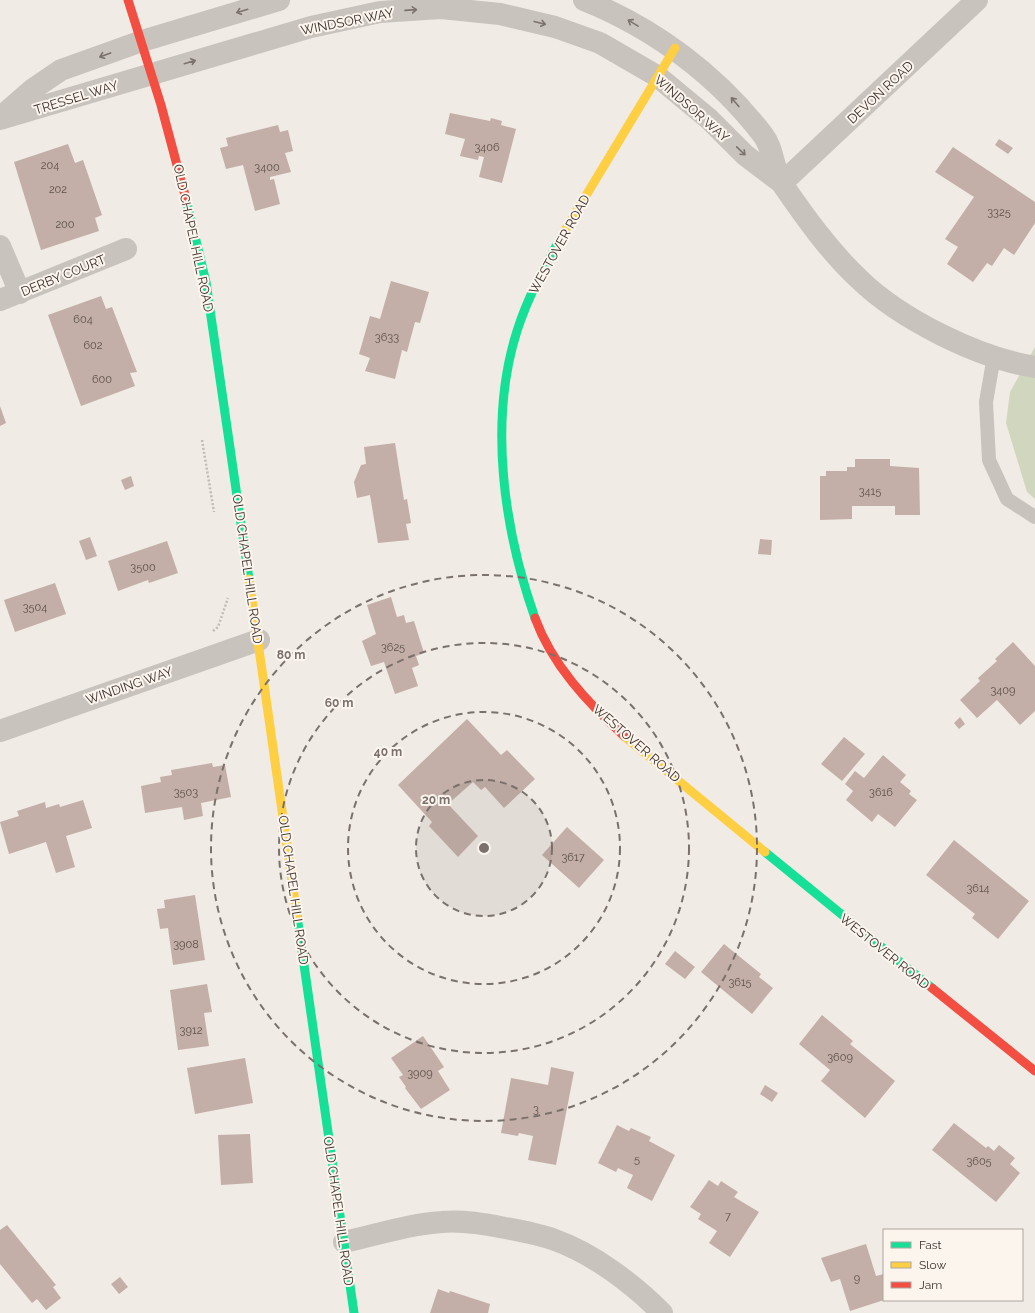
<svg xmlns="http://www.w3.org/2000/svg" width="1035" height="1313" viewBox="0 0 1035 1313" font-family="Raleway,sans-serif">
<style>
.green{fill:#d1d6bf}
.building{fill:#c3afa7}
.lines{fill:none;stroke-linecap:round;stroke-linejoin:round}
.path{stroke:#c2bbb6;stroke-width:2.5;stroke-dasharray:2 2;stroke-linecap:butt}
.lane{stroke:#c9c3be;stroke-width:14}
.street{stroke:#c9c3be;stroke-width:22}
.fast{stroke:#16e098;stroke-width:9}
.slow{stroke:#ffcf43;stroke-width:9}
.jam{stroke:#f24e42;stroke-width:9}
.oneway{stroke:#7b726d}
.ring{fill:none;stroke:#7a716c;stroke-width:2;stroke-dasharray:7 5}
.labels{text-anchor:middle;stroke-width:4;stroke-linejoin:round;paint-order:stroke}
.number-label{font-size:11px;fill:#5d504a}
.street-label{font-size:13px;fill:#3b302b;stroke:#fbf5ee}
.centre{fill:#7a716c;stroke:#fbf5ee;stroke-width:2}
.ring-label{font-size:12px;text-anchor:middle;font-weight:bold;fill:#7a716c;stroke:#fbf5ee;stroke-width:4;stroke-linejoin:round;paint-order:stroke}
</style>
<rect width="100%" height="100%" fill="#f0ebe5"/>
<path class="green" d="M1035,347v152l-8,-7 -21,-69 4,-31z"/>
<path class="building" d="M450,113l40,8 1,-3 11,3 -1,4 15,4 -14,54 -23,-6 5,-20 -5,-1 -1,4 -18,-4 5,-17 -20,-5z
M278,125l2,7 8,-2 5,21 -8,2 6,19 -21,5v3l4,-1 6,25 -25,7 -12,-46 -17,4 -6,-21 8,-2 -2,-8z
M999,139l14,9 -5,6 -13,-9z
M68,144l7,19 8,-3 19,55 -7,3 4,13 -58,19 -27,-88z
M953,147l82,55v21l-21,32 -10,-7 -12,18 -5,-3 -14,19 -26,-18 11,-17 -13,-8 29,-42 -39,-25z
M391,281l38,11 -9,31 -5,-1 -8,30 -5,-2 -7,29 -30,-8 5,-13 -11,-4 11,-38 10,3z
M101,296l5,13 6,-2 25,65 -7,1 5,13 -54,20 -33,-91z
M0,406l6,17 -6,3z
M395,443l9,57 3,-1 4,24 -5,1 3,16 -31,3 -8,-48 -13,3 -3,-16 7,-17 5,-1 -2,-17z
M855,459h35v7l29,2 1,47h-25v-9h-43v13l-32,1v-44h6v-5h21v-4h8z
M131,476l3,10 -9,4 -4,-10z
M90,537l7,19 -11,4 -7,-19z
M760,539l12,1 -1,15 -13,-1z
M167,541l11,32 -29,10 -1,-3 -30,11 -10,-30z
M55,583l11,31 -51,18 -11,-32z
M391,597l6,20 7,-2 2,8 8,-2 10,32 -8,3 3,9 -7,3 6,18 -23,8 -11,-32 -13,4 -9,-25 14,-7 -9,-29z
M1013,642l22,24v45l-15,14 -23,-25 -20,18 -17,-18 20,-19 -2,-3 19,-17 -2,-2z
M960,717l5,7 -6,5 -5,-6z
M467,719l34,36 6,-5 28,29 -31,29 -19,-21 -4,3 -8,-8 -25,22 30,32 -20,21 -29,-31 3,-4 -34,-37z
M844,737l21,17 -23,27 -21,-17z
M883,755l23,20 -6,7 11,9 -2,3 8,6 -22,27 -17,-13 -6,8 -26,-22 7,-9 -8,-7 10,-13 9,7z
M212,763l1,4 12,-2 6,32 -30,6 2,13 -19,4 -2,-13 -37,6 -4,-27 20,-4 -1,-5 12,-2 -1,-5z
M83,800l9,28 -26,8 9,31 -19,6 -10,-31 -37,12 -9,-32 19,-6 -2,-5 28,-9 1,6 13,-4 1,3z
M567,827l37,33 -25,28 -37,-33z
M954,840l75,61 -31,38 -26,-21 3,-4 -49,-39z
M195,895l10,65 -32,5 -5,-37 -8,1 -3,-20 8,-1 -1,-8z
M724,944l37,30 -2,3 14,11 -21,26 -51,-42z
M675,951l20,16 -10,12 -20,-15z
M207,984l5,28 -8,1 5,33 -31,4 -8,-60z
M822,1015l31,26 -3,3 45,37 -30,37 -44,-37 9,-11 -31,-26z
M423,1036l21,31 -6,4 12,19 -29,19 -16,-21 1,-1 -7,-10 4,-2 -12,-17z
M245,1058l8,45 -58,11 -8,-46z
M551,1067l23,5 -18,93 -28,-5 5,-24 -14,-3 -1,3 -17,-3 10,-55 37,7z
M765,1085l13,8 -6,9 -12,-8z
M954,1123l32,25 2,-2 6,5 5,-6 16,13 -5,6 10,9 -24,29 -64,-52z
M617,1125l12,6 2,-3 20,9 -2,4 26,14 -23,46 -25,-13 6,-13 -15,-7 -2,4 -18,-9z
M250,1134l3,49 -32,2 -3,-50z
M709,1180l9,6 3,-5 17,11 -4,5 25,15 -29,45 -21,-14 8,-12 -19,-12 3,-5 -11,-7z
M7,1225l49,60 -3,2 8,11 -15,12 -9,-11 -5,4 -32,-39v-34z
M866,1244l10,32 8,-2v26l-34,11 -10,-32 -9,3 -10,-24z
M120,1277l8,10 -9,7 -8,-10z
M438,1289l11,4 1,-2 40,13 -2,9h-58z"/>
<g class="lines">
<path class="path" d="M202,440l12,72
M213,631l5,-4 10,-29"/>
<path class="lane" d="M994,356l-8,46 3,58 18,39 28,18"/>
<path class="street" d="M584,0c70,28 133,75 179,135 11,14 10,35 20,50 22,32 47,67 76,94 41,40 119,79 176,88
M2,116l31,-27 28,-19 81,-29 137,-41
M0,119l311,-92 69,-15 61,-4 59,6 55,13 45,16 57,33 52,43 36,36 37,28
M782,183l195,-183
M0,246l20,47
M0,300l126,-51
M0,731l259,-91
M344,1242c32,-7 65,-18 98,-20 21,-2 43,2 63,6 17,3 34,6 50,12 39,14 78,44 107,73"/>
<path class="fast" d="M186,199l20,83 43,297
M535,618c-31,-88 -47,-196 -18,-287 11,-35 29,-67 47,-99
M765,852l167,136
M297,916l57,397"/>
<path class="slow" d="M564,232l111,-184
M249,579l48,337
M624,736l141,116"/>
<path class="jam" d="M128,0l33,105 25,94
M535,618c17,47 53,85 89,118
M932,988l103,83"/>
</g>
<defs><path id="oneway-shaft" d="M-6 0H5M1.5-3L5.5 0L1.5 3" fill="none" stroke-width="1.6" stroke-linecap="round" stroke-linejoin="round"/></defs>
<g class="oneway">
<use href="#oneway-shaft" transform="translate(411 10) rotate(-4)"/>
<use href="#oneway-shaft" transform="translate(242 11) rotate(163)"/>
<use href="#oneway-shaft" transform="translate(540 23) rotate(14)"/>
<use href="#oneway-shaft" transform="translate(633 23) rotate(-149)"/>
<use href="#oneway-shaft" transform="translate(105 55) rotate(160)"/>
<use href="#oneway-shaft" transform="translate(190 62) rotate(-16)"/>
<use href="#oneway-shaft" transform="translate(735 102) rotate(-130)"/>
<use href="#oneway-shaft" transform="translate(741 151) rotate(44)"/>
</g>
<circle cx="484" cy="848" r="68" fill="#7a716c" fill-opacity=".12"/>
<g class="ring">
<circle cx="484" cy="848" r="68"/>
<circle cx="484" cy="848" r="136"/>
<circle cx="484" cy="848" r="205"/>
<circle cx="484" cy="848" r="273"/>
</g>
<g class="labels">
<g class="number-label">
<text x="487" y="151">3406</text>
<text x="50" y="169">204</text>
<text x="267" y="171">3400</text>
<text x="58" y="193">202</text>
<text x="999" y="216">3325</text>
<text x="65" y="228">200</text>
<text x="83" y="323">604</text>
<text x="387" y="341">3633</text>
<text x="93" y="349">602</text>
<text x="102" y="383">600</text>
<text x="870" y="495">3415</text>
<text x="143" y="571">3500</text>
<text x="35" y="611">3504</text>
<text x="393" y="651">3625</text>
<text x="1003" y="694">3409</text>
<text x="186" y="796">3503</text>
<text x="881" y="796">3616</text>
<text x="573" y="861">3617</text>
<text x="978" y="892">3614</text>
<text x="186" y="948">3908</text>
<text x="740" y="986">3615</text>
<text x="191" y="1034">3912</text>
<text x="840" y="1061">3609</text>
<text x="420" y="1077">3909</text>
<text x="536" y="1113">3</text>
<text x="637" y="1163">5</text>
<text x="979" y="1165">3605</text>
<text x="728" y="1220">7</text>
<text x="857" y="1282">9</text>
</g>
<g class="street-label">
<text transform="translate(347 21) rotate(-11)" y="5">WINDSOR WAY</text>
<text transform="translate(880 92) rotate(-43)" y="5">DEVON ROAD</text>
<text transform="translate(76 97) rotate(-17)" y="5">TRESSEL WAY</text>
<text transform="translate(692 108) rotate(41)" y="5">WINDSOR WAY</text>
<text transform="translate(194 238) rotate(78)" y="5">OLD CHAPEL HILL ROAD</text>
<text transform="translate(559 244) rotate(-61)" y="5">WESTOVER ROAD</text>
<text transform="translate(63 275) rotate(-22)" y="5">DERBY COURT</text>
<text transform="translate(248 569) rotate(82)" y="5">OLD CHAPEL HILL ROAD</text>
<text transform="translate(129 685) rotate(-19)" y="5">WINDING WAY</text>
<text transform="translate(637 743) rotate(41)" y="5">WESTOVER ROAD</text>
<text transform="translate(294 890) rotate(82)" y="5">OLD CHAPEL HILL ROAD</text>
<text transform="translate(885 951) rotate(39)" y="5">WESTOVER ROAD</text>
<text transform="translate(339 1211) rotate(82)" y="5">OLD CHAPEL HILL ROAD</text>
</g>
</g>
<circle cx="484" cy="848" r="6" class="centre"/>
<g class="ring-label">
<text x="291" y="659">80 m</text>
<text x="339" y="707">60 m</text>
<text x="388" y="756">40 m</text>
<text x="436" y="804">20 m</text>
</g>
<rect x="883" y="1229" width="140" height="72" fill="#fbf5ee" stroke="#aea6a0"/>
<rect x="891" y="1242" width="20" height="6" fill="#16e098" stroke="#aea6a0"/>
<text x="919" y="1249" font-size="12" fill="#3b302b">Fast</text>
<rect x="891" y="1262" width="20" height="6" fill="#ffcf43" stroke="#aea6a0"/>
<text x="919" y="1269" font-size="12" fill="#3b302b">Slow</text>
<rect x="891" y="1282" width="20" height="6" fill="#f24e42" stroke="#aea6a0"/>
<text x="919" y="1289" font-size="12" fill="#3b302b">Jam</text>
</svg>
